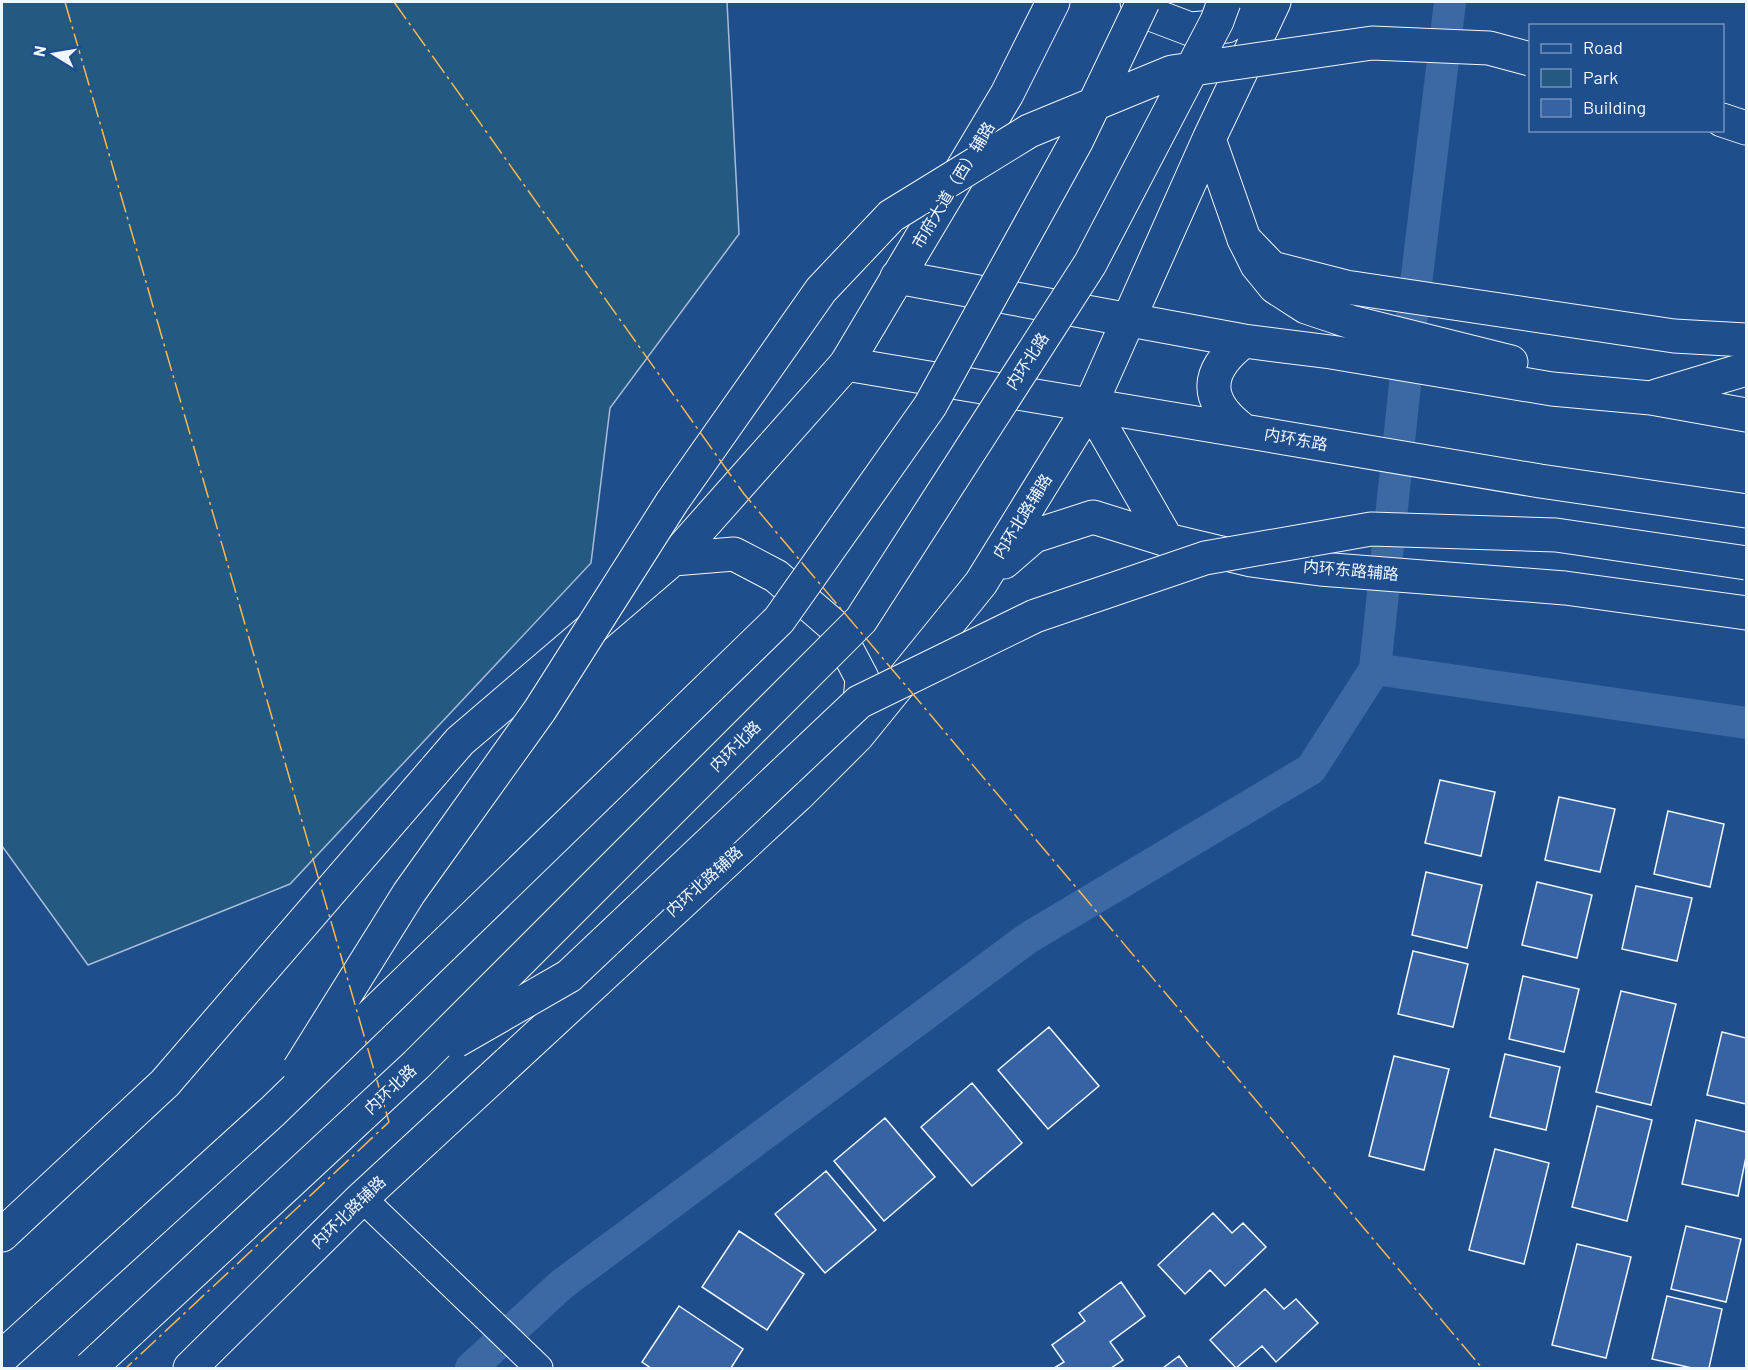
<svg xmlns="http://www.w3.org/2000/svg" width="1748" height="1370" viewBox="0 0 1748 1370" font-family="Barlow,'Noto Sans SC',sans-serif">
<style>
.green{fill:#245a82;stroke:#a8bbd7;stroke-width:1.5}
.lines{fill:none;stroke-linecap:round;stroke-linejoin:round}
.canal{stroke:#3b69a3;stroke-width:32}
.building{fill:#3563a3;stroke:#f2f6ff;stroke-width:1.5}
.minor-casing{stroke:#f2f6ff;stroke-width:29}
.primary-casing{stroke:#f2f6ff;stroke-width:35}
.trunk-casing{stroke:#f2f6ff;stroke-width:35}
.minor{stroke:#1f4e8c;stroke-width:27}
.primary{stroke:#1f4e8c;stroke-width:33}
.trunk{stroke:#1f4e8c;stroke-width:33}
.trunk-bridge-casing{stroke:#f2f6ff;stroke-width:35;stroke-linecap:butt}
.trunk-bridge{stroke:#1f4e8c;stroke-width:33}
.power{stroke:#ffb74d;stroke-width:1.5;stroke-dasharray:21 4.5 3 4.5;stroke-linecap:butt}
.labels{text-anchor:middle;stroke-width:4.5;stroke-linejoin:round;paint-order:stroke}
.street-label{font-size:16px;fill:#f2f6ff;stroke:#1f4e8c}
</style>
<rect width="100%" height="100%" fill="#1f4e8c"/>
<path class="green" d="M2,2h725l12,232 -129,174 -19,155 -301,321 -202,81 -86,-119z"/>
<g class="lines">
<path class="canal" d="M1412,317l38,-315
M1375,669l371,54
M471,1368l90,-83 467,-347 283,-169 64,-100 33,-313"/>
</g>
<path class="building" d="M1440,780l55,12 -14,64 -56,-13z
M1559,797l56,12 -15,63 -55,-12z
M1668,811l56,13 -14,63 -56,-13z
M1426,872l56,13 -15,63 -55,-13z
M1537,882l55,13 -15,63 -55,-13z
M1636,886l56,12 -15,63 -55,-12z
M1413,951l55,13 -15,63 -55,-13z
M1523,976l56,13 -15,63 -55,-13z
M1621,991l55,13 -25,101 -55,-13z
M1049,1027l50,59 -51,43 -50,-59z
M1722,1032l24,6v66l-39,-9z
M1505,1054l55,13 -14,63 -56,-13z
M1394,1056l55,13 -25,101 -55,-14z
M972,1083l50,60 -50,43 -51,-59z
M1597,1106l55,14 -25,101 -55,-14z
M885,1118l50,59 -51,44 -50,-60z
M1696,1120l50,12v25l-8,39 -56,-12z
M1495,1149l54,14 -25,101 -55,-14z
M826,1171l50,59 -51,43 -50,-59z
M1213,1213l19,20 11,-10 23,24 -41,39 -15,-16 -25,24 -27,-29z
M1686,1226l55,13 -15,63 -55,-13z
M739,1231l65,43 -37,56 -65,-43z
M1577,1244l54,13 -25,101 -54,-13z
M1121,1282l24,34 -35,26 13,18 -12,8h-57l10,-6 -12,-17 33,-24 -6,-8z
M1265,1289l19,20 12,-10 22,24 -42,39 -14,-16 -26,22 -26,-28z
M1667,1296l55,13 -13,59h-17l-40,-9z
M679,1306l64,43 -12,19h-80l-9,-6z
M1179,1356l9,12h-25z"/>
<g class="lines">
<defs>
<path id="minor" d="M362,1198l177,170"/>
<path id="primary" d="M1137,2l16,13 37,14 37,-3 30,-19 4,-5
M1209,139l35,100 28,29 74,19 328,49 72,4
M1090,406l77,134
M673,559l61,-5 42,22 59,51 27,51 -4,48
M1004,562l30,-26 59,-19 74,23 84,20 69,9 245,19 181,25
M2,1235l163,-152 295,-342 213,-182 173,-195 161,-270 46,-92
M190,1368l172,-170 436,-403 59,-59 124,-153 109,-177 119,-267 65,-137"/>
<path id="trunk" d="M1722,120l24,8
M1244,239l13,26 18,22 31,20 45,15 160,40
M897,277l347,64 87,11 221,37 99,9 95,17
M846,364l694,117 206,30
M1656,396l90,-27
M1243,430c-40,-30 -38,-59 1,-89"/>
</defs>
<use href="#minor" class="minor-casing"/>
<use href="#primary" class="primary-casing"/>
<use href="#trunk" class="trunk-casing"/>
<use href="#minor" class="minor"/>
<use href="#primary" class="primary"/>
<use href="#trunk" class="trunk"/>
<defs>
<path id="trunk-bridge" d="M456,1041l113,-65 290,-274 176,-86 170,-58 166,-29 185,6 190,28
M299,1069l110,-176 131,-183 132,-208 149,-212 70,-74 138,-85 143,-59 200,-29 117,5 41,11
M2,1357l271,-246 506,-491 151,-214 147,-266 66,-138
M90,1368l326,-303 445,-445 229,-356 127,-243 7,-19"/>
</defs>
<use href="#trunk-bridge" class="trunk-bridge-casing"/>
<use href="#trunk-bridge" class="trunk-bridge"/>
<path class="power" d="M65,2l324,1120 -263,246
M394,2l350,492 738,874"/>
</g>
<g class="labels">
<g class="street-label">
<text transform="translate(953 185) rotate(-59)" y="6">市府大道（西）辅路</text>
<text transform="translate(1027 361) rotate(-57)" y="6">内环北路</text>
<text transform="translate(1296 439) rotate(10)" y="6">内环东路</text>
<text transform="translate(1022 516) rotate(-58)" y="6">内环北路辅路</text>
<text transform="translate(1351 570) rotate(5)" y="6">内环东路辅路</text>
<text transform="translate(735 746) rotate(-45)" y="6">内环北路</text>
<text transform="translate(704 881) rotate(-42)" y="6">内环北路辅路</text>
<text transform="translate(390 1089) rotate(-43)" y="6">内环北路</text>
<text transform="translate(348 1212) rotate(-44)" y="6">内环北路辅路</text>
</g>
</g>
<rect width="1748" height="1370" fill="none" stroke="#f2f6ff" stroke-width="6"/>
<rect x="1529" y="24" width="195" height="108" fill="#1f4e8c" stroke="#7391ba" stroke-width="1.5"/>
<rect x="1541" y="44" width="30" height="9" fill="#1f4e8c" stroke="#7391ba" stroke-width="1.5"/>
<text x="1583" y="54" font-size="18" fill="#f2f6ff">Road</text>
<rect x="1541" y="69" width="30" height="18" fill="#245a82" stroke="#7391ba" stroke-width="1.5"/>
<text x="1583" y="84" font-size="18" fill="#f2f6ff">Park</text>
<rect x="1541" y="99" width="30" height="18" fill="#3563a3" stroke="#7391ba" stroke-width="1.5"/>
<text x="1583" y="114" font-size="18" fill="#f2f6ff">Building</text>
<g transform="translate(54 54) rotate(281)" stroke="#1f4e8c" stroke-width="4.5" paint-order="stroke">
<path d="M0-4.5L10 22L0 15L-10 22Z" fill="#f2f6ff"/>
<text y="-9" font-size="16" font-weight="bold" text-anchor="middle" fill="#f2f6ff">N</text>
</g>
</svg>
